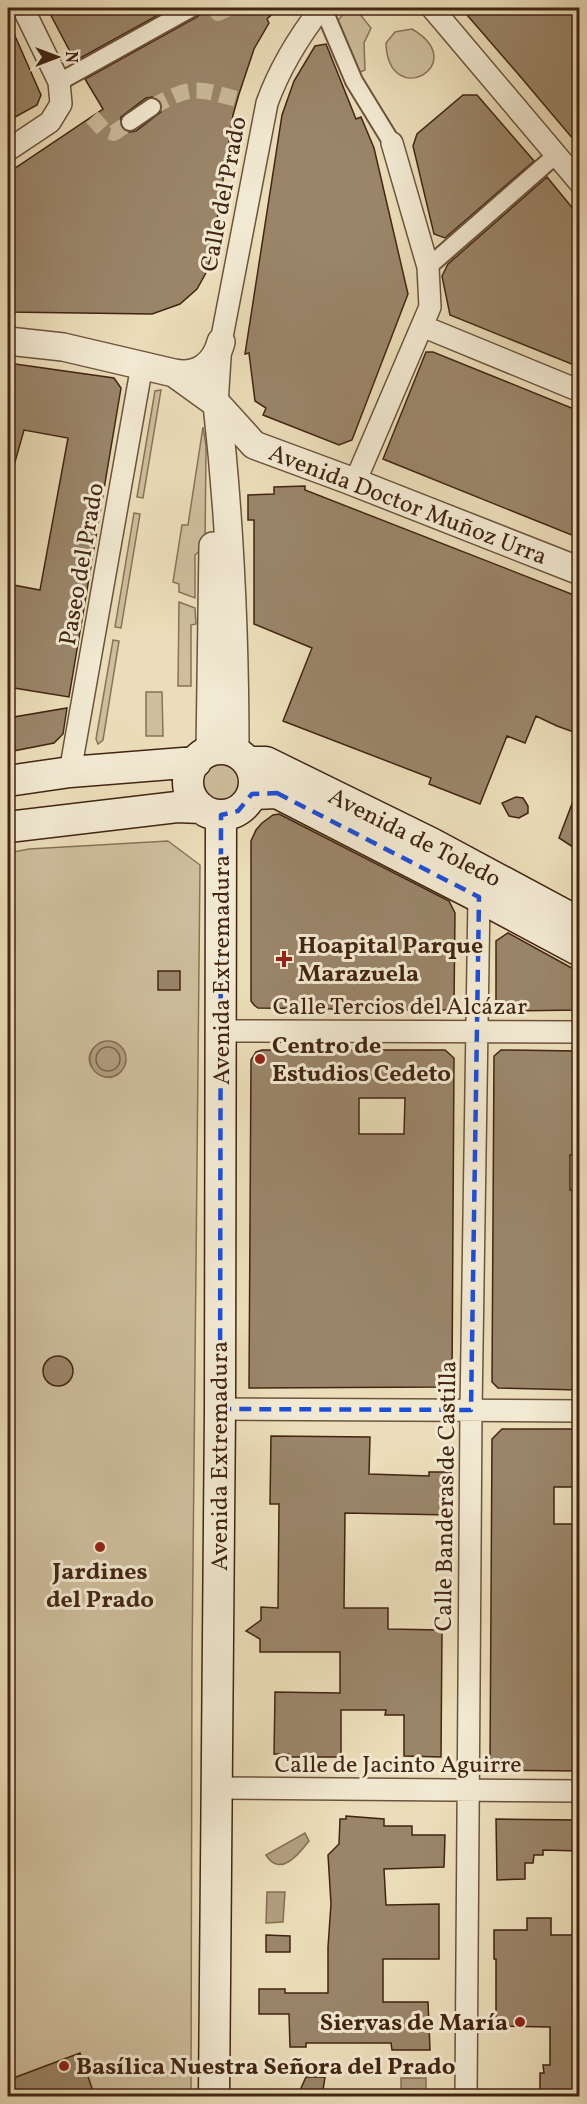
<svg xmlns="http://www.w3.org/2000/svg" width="587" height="2104" viewBox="0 0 587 2104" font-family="Vollkorn,serif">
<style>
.green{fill:#cebe9d;stroke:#887258;stroke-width:1.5;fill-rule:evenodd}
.water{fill:#b29e80;stroke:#856e54;stroke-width:1.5}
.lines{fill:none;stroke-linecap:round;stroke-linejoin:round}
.shore{stroke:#7a6249;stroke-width:1.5}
.building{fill:#9a8569;stroke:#422512;stroke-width:1.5;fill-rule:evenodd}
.pedestrian-tunnel{stroke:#c9b898;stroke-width:16;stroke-dasharray:16 8;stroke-linecap:butt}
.pedestrian-casing{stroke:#6c533c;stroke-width:20}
.minor-casing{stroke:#6c533c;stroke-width:24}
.tertiary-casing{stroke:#6c533c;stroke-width:30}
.secondary-casing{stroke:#422512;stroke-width:33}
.pedestrian{stroke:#f2e9d2;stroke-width:16}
.minor{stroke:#f2e9d2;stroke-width:21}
.tertiary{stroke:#f2e9d2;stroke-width:27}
.secondary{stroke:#f2e9d2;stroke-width:30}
.marked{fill:none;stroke:#1d4ed8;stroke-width:4.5;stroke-dasharray:12 8;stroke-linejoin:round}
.poi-dot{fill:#8f2418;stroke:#f2e9d2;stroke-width:2}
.labels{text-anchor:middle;stroke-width:6;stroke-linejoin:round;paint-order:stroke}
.street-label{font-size:24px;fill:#422512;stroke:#f2e9d2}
.poi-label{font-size:24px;font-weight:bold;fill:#422512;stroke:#f2e9d2;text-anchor:start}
</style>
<rect width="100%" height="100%" fill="#ebddb9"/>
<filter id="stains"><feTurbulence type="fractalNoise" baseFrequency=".00333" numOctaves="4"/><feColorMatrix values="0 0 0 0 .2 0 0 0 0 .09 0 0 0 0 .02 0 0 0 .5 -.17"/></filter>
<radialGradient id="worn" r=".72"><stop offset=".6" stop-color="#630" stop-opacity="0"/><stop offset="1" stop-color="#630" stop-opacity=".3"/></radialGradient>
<path class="green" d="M349,8h6l16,20 -7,15 1,27 -5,2 -22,-52z
M412,29c61,36 -24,82 -26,14l9,-11z
M161,390l-18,108 -6,-1 18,-106z
M203,427l3,19 -1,100 -10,9v43l-16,-6v-8l-6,-2 9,-57h6z
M134,513l6,1 -19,114 -6,-1z
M179,602l16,6 1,16 -5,1v61h-13z
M113,640l6,1 -16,99 -5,4 -2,-5z
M146,692h16l1,44h-17z
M201 781a20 20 0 1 1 40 0a20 20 0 1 1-40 0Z
M168,841l32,24 -8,798 -1,433h-183v-1243l21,-4zM103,1042l22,21c-11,36 -59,-5 -22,-21z"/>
<path class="water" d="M90 1059a18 18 0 1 1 36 0a18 18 0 1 1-36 0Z
M305,1833l4,8c-10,13 -29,37 -43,14z
M267,1892h18l-2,30 -17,1z
M401,2078h25v18h-25z"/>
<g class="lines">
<path class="shore" d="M96 1059a12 12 0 1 1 24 0a12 12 0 1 1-24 0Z"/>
</g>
<path class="building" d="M47,8h124l-96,53z
M202,8h77l-12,11 2,4 -15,26 -15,45 -6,21 -21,137 -5,19 -10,18 -17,15 -28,10 -144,-2v-139l95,-64 -18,-30 112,-62 4,-4zM152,97l9,5v10l-25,19 -6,1 -5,-1 -5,-8 1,-6 25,-19z
M461,8h118v138l-60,-71z
M8,20l33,75 -4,10 -29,16z
M326,44l30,75 5,-2 13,31 34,146 -56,146 -13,5 -76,-30 3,-7 -11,-7 -6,-48 -4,1 37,-239 12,-34 21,-35z
M463,95h14l57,66 -89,77 -11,-4 -21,-88 4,-12z
M547,177l32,39v151l-129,-52 -8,-39 6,-12z
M426,352h7l146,59v127l-196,-79z
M8,363l106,15 7,10 -52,309 -61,-10v-103l32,6 28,-152 -44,-8 -11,39 -5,-1z
M305,486v4l274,107v137l-22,-8 -21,-10 -11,27 -18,-7 -27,68 -51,-20 2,-6 -148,-57 29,-73 -58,-24v-104h-6v-25l26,-1v-7z
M67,708l-4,26 -9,9 -46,9v-34z
M578,788l1,1v62l-20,-13z
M516,797l7,1 5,8v7l-9,5 -10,-2 -7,-13z
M279,814l170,87 6,12 -1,92 -6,5h-29l-161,-2 -4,-3 -3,-4v-160l5,-11 6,-7 11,-8z
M508,933l71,39v38l-76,1 -7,-8v-62z
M158,971h22v19h-22z
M262,1050h183l9,8 -2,322 -9,7 -194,1 2,-328 5,-8zM359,1098h46l-1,36h-45z
M501,1050l78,1v104h-9v35h9v200l-81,-2 -6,-6 2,-326z
M43 1371a15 15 0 1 1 30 0a15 15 0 1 1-30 0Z
M502,1429h77v58h-25v37h25v247l-85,-1 -4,-6 2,-325z
M271,1436l99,1 -1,37 60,2v-4h22v43l-106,-2 -1,95h44v21l54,1 -1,127 -37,-1v-41h-19l1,-5h-45v47h-52v-3h-15l1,-62 65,1v-41h-80v-13l-14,-8 15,-11v-13l17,1 1,-104h-9z
M346,1816l38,3v7h28v9h33l-1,32 -60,2 2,36 53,-1v55h-56v43h45l2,48h-38l-1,-7h-85v4h-16l-1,-33h-30v-25h26v4h43v-46l3,-43 -3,-49 11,-11 1,-25h6z
M496,1819l83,1v31l-36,-1v5h-9l-1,8h-8v16l-28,1z
M527,1918h24v17h28v156h-39v-18h4l-1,-8h7v-38l-54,-1v-67h-2v-29h33z
M266,1935l24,1v16h-24z
M80,2053l15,44h-87v-17z
M306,2077h19l-3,20h-25z"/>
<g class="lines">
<path class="pedestrian-tunnel" d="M215,8l3,5 11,-5
M152,107c40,-22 43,-19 85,-8
M92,117l11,12 11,4 16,-11"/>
<defs>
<path id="pedestrian" d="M323,8l31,73 38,62
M59,82l133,-74
M130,122l22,-15
M428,267l128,-112"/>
<path id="minor" d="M432,8l148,175
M8,150l42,-28 11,-18 -2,-22 -36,-74
M422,326l158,65
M217,404l4,-62 46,-239c13,-36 31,-65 54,-95
M355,482l75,-175 -2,-40 -36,-124
M70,772l72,-407
M220,1031l360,1
M220,1409l360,2
M217,1788l363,3
M466,2096l5,-686 8,-513"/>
<path id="tertiary" d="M8,341l55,6 111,26 43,31 37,41 92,34 234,92
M174,373c23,5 41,-8 47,-31
M217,404c13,116 18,231 18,348
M210,751l3,-205"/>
<path id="secondary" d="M188 782a33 33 0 1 1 66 0a33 33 0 1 1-66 0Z
M247,762h19l165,81 149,80
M8,781l62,-9 126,-10
M252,794l25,-1 202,104 101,54
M8,827l169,-20 24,1
M214,2096l6,-687 1,-594"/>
</defs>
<use href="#pedestrian" class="pedestrian-casing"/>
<use href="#minor" class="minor-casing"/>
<use href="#tertiary" class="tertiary-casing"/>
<use href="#secondary" class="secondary-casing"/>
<use href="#pedestrian" class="pedestrian"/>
<use href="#minor" class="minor"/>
<use href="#tertiary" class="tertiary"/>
<use href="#secondary" class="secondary"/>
</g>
<path class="marked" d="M277,793l202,104 -8,513 -251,-1 1,-594 17,-4 14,-17z"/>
<g class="poi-dot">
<path d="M281 950h6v6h6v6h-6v6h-6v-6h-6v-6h6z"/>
<circle cx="260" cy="1059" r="6"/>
<circle cx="100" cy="1547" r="6"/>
<circle cx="520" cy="2022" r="6"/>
<circle cx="64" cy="2066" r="6"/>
</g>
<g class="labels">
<g class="street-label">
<text transform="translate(223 194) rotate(-79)" y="8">Calle del Prado</text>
<text transform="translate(408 504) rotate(21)" y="8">Avenida Doctor Muñoz Urra</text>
<text transform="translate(81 564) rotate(-80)" y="8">Paseo del Prado</text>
<text transform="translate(415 837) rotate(27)" y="8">Avenida de Toledo</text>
<text transform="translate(221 970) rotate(-90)" y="8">Avenida Extremadura</text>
<text x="400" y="1014">Calle Tercios del Alcázar</text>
<text transform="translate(219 1456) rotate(-90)" y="8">Avenida Extremadura</text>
<text transform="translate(445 1496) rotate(-89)" y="8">Calle Banderas de Castilla</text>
<text x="398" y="1772">Calle de Jacinto Aguirre</text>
</g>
<g class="poi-label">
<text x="298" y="953">Hoapital Parque<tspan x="298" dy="28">Marazuela</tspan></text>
<text x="272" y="1053">Centro de<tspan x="272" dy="28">Estudios Cedeto</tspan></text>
<text x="100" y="1579" text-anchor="middle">Jardines<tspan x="100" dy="28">del Prado</tspan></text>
<text x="508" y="2030" text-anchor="end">Siervas de María</text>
<text x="76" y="2074">Basílica Nuestra Señora del Prado</text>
</g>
</g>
<rect width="587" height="2104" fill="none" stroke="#ebddb9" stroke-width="30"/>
<rect x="9" y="9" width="569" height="2086" fill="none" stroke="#422512" stroke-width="3"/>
<rect x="15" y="15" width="557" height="2074" fill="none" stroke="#422512" stroke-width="1.5"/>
<g transform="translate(57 57) rotate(90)" stroke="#f2e9d2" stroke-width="4.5" paint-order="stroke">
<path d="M0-4.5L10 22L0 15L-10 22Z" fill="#422512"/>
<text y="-9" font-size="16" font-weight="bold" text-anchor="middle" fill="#422512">N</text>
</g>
<rect width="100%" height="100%" filter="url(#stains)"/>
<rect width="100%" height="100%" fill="url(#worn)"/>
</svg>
